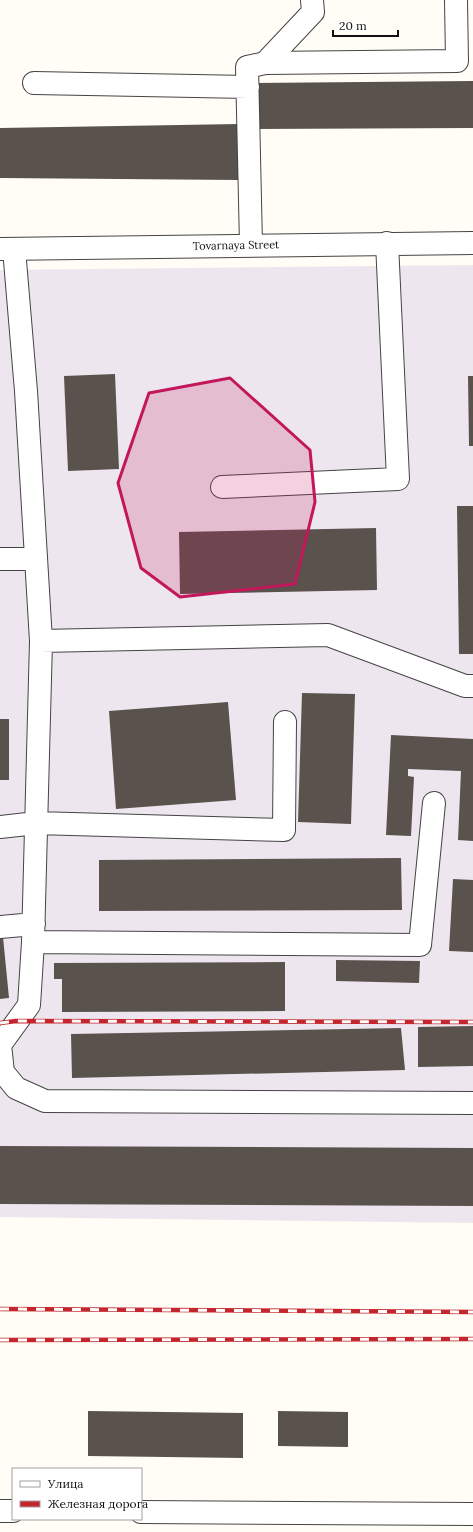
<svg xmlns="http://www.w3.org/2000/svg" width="473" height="1532" viewBox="0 0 473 1532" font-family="Lora,serif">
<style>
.industrial{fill:#eee6ef}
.building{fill:#5a524d}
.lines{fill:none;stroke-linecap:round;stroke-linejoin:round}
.minor-casing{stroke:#444;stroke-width:24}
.minor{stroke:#fff;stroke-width:22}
.rail-casing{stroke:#c4262e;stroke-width:4.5}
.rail{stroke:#fff;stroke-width:3;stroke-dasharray:9;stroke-linecap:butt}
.marked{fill:#c2185b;fill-opacity:0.2;stroke:#c2185b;stroke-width:3;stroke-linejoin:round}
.labels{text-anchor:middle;stroke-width:4;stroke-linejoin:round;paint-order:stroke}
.street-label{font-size:11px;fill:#111;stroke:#fff}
</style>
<rect width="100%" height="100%" fill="#fffdf5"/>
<path class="industrial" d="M473,265v958l-473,-6v-947z"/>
<path class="building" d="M473,81v47l-219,1 -1,-46z
M239,124v56l-239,-2v-50z
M115,374l4,95 -51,2 -4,-95z
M468,376h5v70h-4z
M457,506h16v148h-14z
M376,528l1,62 -197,4 -1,-62z
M302,693l53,1 -4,130 -53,-2z
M228,702l8,98 -120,9 -7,-98z
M0,719h9v61h-9z
M391,735l82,4v102l-15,-1 3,-69 -53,-2v7l6,1 -3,59 -25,-1z
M401,858l1,52 -303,1v-51z
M453,879l20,1v72l-24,-1z
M0,937h3l6,61 -9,1z
M336,960l84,1 -1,22 -83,-2z
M285,962v49l-223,1v-33h-8v-16z
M473,1026v40l-55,1v-40z
M401,1028l4,42 -333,8 -1,-44z
M0,1146l473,2v58l-473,-2z
M88,1411l155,2v45l-155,-2z
M278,1411l70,1v35l-70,-1z"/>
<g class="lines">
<defs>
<path id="minor" d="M265,63l192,-2 -1,-61
M34,83l214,4
M251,245l-4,-178 18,-4 48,-51 -1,-12
M0,249l473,-6
M14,249l12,142 15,250 -8,301 -4,63 -29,40 3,27 13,16 29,13 428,2
M222,487l176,-8 -11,-236
M0,559h36
M41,641l287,-6 137,51h8
M0,827l36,-4 248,7 1,-108
M0,927l34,-3
M33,942l387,3 14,-142
M0,1511h13
M141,1512l332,2"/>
</defs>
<use href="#minor" class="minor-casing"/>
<use href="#minor" class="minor"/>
<defs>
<path id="rail" d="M0,1023l16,-2 457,1
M0,1309l473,3
M0,1340l473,-1"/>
</defs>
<use href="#rail" class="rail-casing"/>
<use href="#rail" class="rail"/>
</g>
<path class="marked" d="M230,378l80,72 5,52 -20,82 -115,13 -39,-29 -23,-85 31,-90z"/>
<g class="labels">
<g class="street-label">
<text transform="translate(236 245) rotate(-1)" y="4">Tovarnaya Street</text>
</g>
</g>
<rect x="12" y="1468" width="130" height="52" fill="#ffffff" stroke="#a0a0a0"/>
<rect x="20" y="1481" width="20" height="6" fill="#ffffff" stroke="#a0a0a0"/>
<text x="48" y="1488" font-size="12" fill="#111111">Улица</text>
<rect x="20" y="1501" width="20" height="6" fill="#c4262e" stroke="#a0a0a0"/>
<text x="48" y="1508" font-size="12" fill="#111111">Железная дорога</text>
<path d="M333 30v6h65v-6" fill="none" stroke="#111111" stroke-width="2"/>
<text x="339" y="30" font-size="12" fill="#111111" stroke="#ffffff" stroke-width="3" paint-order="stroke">20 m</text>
</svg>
